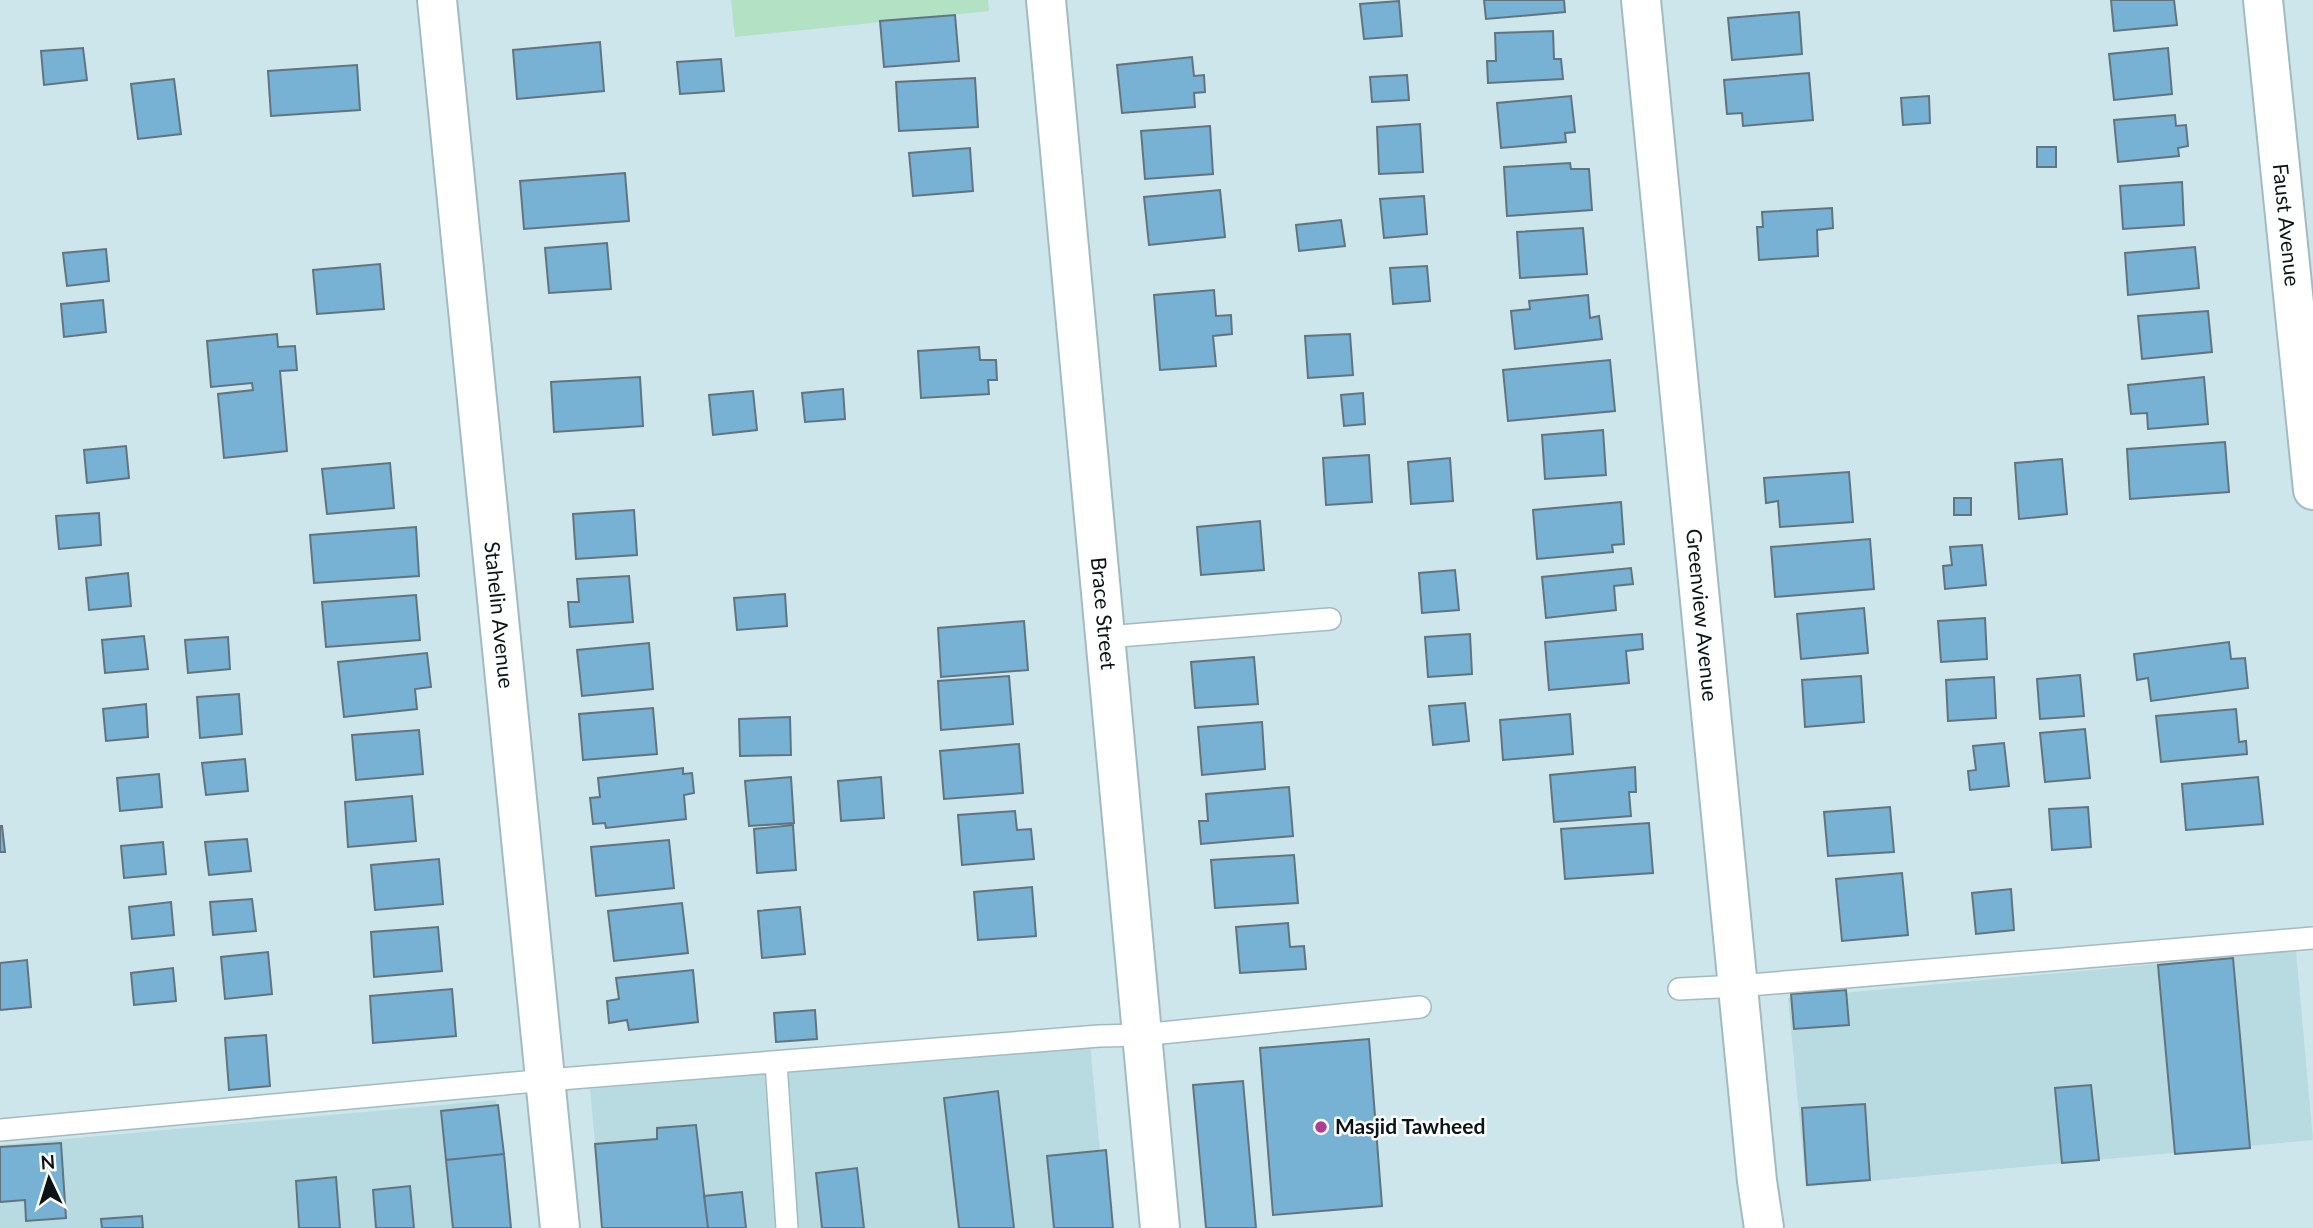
<svg xmlns="http://www.w3.org/2000/svg" width="2313" height="1228" viewBox="0 0 2313 1228" font-family="Lato,sans-serif">
<style>
.built{fill:#b8dbe1}
.green{fill:#b2e1c4}
.building{fill:#77b1d3;stroke:#62747f;stroke-width:2}
.lines{fill:none;stroke-linecap:round;stroke-linejoin:round}
.service-casing{stroke:#a3bbbf;stroke-width:24}
.minor-casing{stroke:#a3bbbf;stroke-width:42}
.service{stroke:#fff;stroke-width:21}
.minor{stroke:#fff;stroke-width:38}
.poi-dot{fill:#af3c96;stroke:#fff;stroke-width:2.5}
.labels{text-anchor:middle;stroke-width:5;stroke-linejoin:round;paint-order:stroke}
.street-label{font-size:21px;fill:#0a1315;stroke:#fff}
.poi-label{font-size:21px;font-weight:bold;fill:#0a1315;stroke:#fff;text-anchor:start}
</style>
<rect width="100%" height="100%" fill="#cde6eb"/>
<path class="built" d="M2296,951l17,189 -507,47 -18,-189z
M1090,1043l17,185h-504l-13,-139z
M496,1100l11,128h-507v-83z"/>
<path class="green" d="M731,0h257l1,11 -254,26z"/>
<path class="building" d="M1484,0h80l1,12 -79,7z
M2111,0h63l3,25 -63,6z
M1399,1l3,35 -38,3 -4,-35z
M1799,12l3,42 -70,6 -4,-42z
M955,15l4,46 -75,6 -4,-46z
M1553,31l1,28h7l2,20 -75,4 -1,-22h9l-1,-28z
M600,42l4,49 -87,8 -4,-49z
M83,48l4,32 -43,5 -3,-34z
M2168,48l4,46 -58,6 -5,-46z
M1192,57l2,19 10,-1 1,17 -11,1 1,14 -73,6 -5,-48z
M721,59l3,32 -44,3 -3,-32z
M357,65l3,45 -89,6 -3,-45z
M1809,73l4,47 -70,6 -1,-13 -15,1 -3,-34z
M1407,75l2,25 -37,2 -2,-25z
M975,78l3,49 -79,4 -3,-49z
M174,79l7,55 -43,5 -7,-55z
M1571,96l4,36 -10,1 1,9 -65,6 -4,-45z
M1929,96l1,27 -27,2 -2,-27z
M2175,115l1,11 10,-1 2,21 -10,2 1,8 -61,6 -4,-42z
M1420,124l3,48 -44,2 -2,-47z
M1210,126l3,48 -68,5 -4,-48z
M2037,147h19v20h-19z
M970,148l3,43 -60,5 -4,-43z
M1570,163l1,6h18l3,41 -85,6 -3,-49z
M625,173l4,48 -105,8 -4,-48z
M2182,182l2,43 -61,4 -3,-43z
M1220,190l5,47 -76,8 -5,-48z
M1424,196l3,38 -43,4 -4,-39z
M1832,208l1,20 -16,2 1,26 -59,4 -2,-33h6l-1,-15z
M1341,220l4,26 -46,5 -3,-26z
M1583,228l4,46 -67,4 -3,-46z
M607,243l4,46 -62,4 -4,-45z
M2195,247l4,41 -71,7 -3,-42z
M106,249l3,32 -42,5 -4,-33z
M380,264l4,45 -67,5 -4,-44z
M1427,266l3,35 -37,3 -3,-36z
M1214,290l2,26 15,-1 1,19 -19,2 3,30 -56,4 -6,-75z
M1588,295l2,23 9,-2 3,23 -87,10 -4,-38 19,-2 -1,-8z
M103,300l3,32 -42,5 -3,-33z
M2208,311l4,41 -70,7 -4,-43z
M277,334l1,13 17,-1 2,24 -17,1 7,80 -63,7 -6,-64 35,-4 -1,-7 -41,4 -4,-46z
M1350,334l3,41 -45,3 -3,-42z
M979,347l1,13h16l1,20h-9l1,14 -68,4 -3,-47z
M1610,360l5,51 -107,10 -5,-51z
M640,377l3,49 -89,6 -3,-50z
M2204,377l4,47 -60,5 -1,-16 -16,1 -3,-29z
M843,389l2,30 -40,3 -3,-29z
M753,391l4,39 -44,5 -4,-40z
M1363,393l2,31 -21,2 -3,-31z
M1603,430l3,45 -61,4 -3,-44z
M2225,442l4,50 -99,7 -3,-50z
M126,446l3,32 -42,5 -3,-33z
M1369,455l3,47 -46,3 -3,-47z
M1450,458l3,43 -42,3 -3,-42z
M2062,459l5,55 -48,5 -4,-56z
M390,463l4,45 -67,6 -5,-45z
M1849,472l4,50 -73,5 -2,-26 -12,2 -2,-25z
M1954,498h17v17h-17z
M1621,502l3,42 -12,1 1,7 -76,7 -4,-49z
M634,510l3,45 -61,4 -3,-45z
M99,513l2,32 -42,4 -3,-33z
M1260,521l4,49 -63,5 -4,-48z
M416,527l3,49 -105,7 -4,-48z
M1870,539l4,50 -99,8 -4,-50z
M1982,545l4,40 -41,4 -2,-23 9,-1 -2,-18z
M1631,568l2,16 -19,2 2,24 -70,8 -4,-41z
M1455,570l4,40 -37,3 -3,-40z
M128,573l3,33 -42,4 -3,-32z
M629,576l4,46 -63,5 -2,-25h11l-2,-23z
M785,594l2,32 -50,4 -3,-32z
M416,595l4,45 -94,7 -4,-45z
M1864,608l4,45 -67,6 -4,-45z
M1985,618l2,41 -46,3 -3,-41z
M1024,621l4,49 -87,7 -3,-49z
M1470,634l2,40 -44,3 -3,-40z
M1642,634l1,15 -17,2 3,32 -80,7 -4,-48z
M144,636l4,33 -43,4 -3,-33z
M228,637l2,32 -42,4 -3,-33z
M2229,642l2,17 14,-1 3,30 -97,13 -3,-23 -11,2 -3,-26z
M649,643l4,46 -71,7 -5,-46z
M427,653l4,34 -16,2 2,20 -73,8 -6,-55z
M1254,657l4,47 -63,4 -4,-46z
M2080,675l4,41 -44,3 -3,-40z
M1009,676l4,48 -72,6 -3,-49z
M1861,676l3,46 -59,5 -3,-47z
M1994,677l2,41 -48,3 -2,-41z
M239,694l3,40 -42,4 -3,-41z
M1465,703l4,38 -36,4 -4,-39z
M146,704l2,33 -42,4 -3,-32z
M653,708l4,46 -74,6 -4,-46z
M2236,709l3,33 7,-1 1,13 -86,8 -5,-46z
M1570,714l3,40 -70,6 -3,-40z
M790,717l1,38 -51,1 -1,-37z
M1262,722l3,47 -63,6 -4,-48z
M2085,729l5,49 -45,4 -5,-49z
M419,730l4,44 -67,6 -4,-45z
M2004,743l5,43 -39,4 -2,-19 8,-1 -3,-24z
M1019,744l4,49 -79,6 -4,-48z
M245,759l3,32 -42,4 -4,-32z
M1635,767l1,25h-7l2,24 -77,6 -4,-47z
M683,768v6l9,-1 2,20 -10,2 2,24 -80,9 -1,-5 -12,1 -3,-26 10,-1 -2,-19z
M159,774l3,33 -42,4 -3,-33z
M791,777l3,46 -45,3 -4,-45z
M881,777l3,41 -43,3 -3,-40z
M2258,777l5,47 -77,6 -4,-46z
M1289,787l4,49 -92,8 -2,-23h9l-2,-27z
M412,796l4,45 -68,6 -3,-45z
M1890,807l4,45 -66,4 -4,-44z
M2088,807l3,40 -39,3 -3,-41z
M1015,811l2,19 14,-1 3,30 -72,6 -4,-50z
M1649,823l4,50 -88,6 -4,-50z
M793,825l3,45 -39,3 -3,-44z
M0,826h2l3,26h-5z
M247,839l4,32 -42,4 -4,-33z
M669,840l5,48 -78,8 -5,-49z
M163,842l3,32 -42,4 -3,-32z
M1294,855l4,48 -83,5 -4,-48z
M439,859l4,45 -68,6 -4,-45z
M1902,873l6,62 -66,6 -6,-62z
M1032,887l4,49 -58,4 -4,-48z
M2011,889l3,41 -38,4 -4,-41z
M252,899l4,32 -43,4 -3,-33z
M171,902l3,33 -42,4 -3,-32z
M682,903l6,50 -74,8 -6,-50z
M800,907l5,47 -43,4 -4,-47z
M1288,923l2,24 14,-1 2,23 -66,4 -4,-46z
M438,927l4,44 -68,6 -3,-45z
M268,952l4,42 -47,5 -4,-42z
M2233,958l17,190 -75,6 -17,-189z
M27,960l4,47 -31,3v-47z
M173,968l3,33 -42,4 -3,-32z
M693,970l5,52 -69,8 -2,-10 -18,3 -2,-22 12,-2 -3,-21z
M452,989l4,47 -83,7 -3,-47z
M1846,990l3,35 -55,4 -3,-35z
M815,1010l2,29 -41,3 -2,-29z
M266,1035l4,51 -41,4 -4,-52z
M1369,1039l13,167 -109,9 -13,-167z
M1243,1081l13,147h-50l-13,-143z
M2091,1085l8,75 -37,3 -7,-75z
M998,1091l16,137h-55l-15,-130z
M1865,1104l5,76 -63,5 -5,-77z
M498,1105l6,49 -58,6 -5,-49z
M696,1125l12,103h-106l-7,-84 62,-5v-11z
M61,1143l5,75 -40,3 -1,-21 -25,2v-55z
M1106,1150l7,78h-59l-7,-72z
M504,1154l7,74h-58l-7,-68z
M857,1168l7,60h-42l-6,-55z
M336,1177l4,51h-41l-3,-47z
M410,1186l4,42h-38l-3,-38z
M742,1192l4,36h-38l-4,-32z
M142,1216l1,12h-41l-1,-9z"/>
<g class="lines">
<defs>
<path id="service" d="M1106,637l224,-18
M1679,989l59,-3 575,-48
M776,1062l11,166
M0,1130l547,-50 552,-44 42,-1 279,-28"/>
<g id="minor">
<path id="s1" d="M437,0l123,1228"/>
<path id="s2" d="M1046,0l114,1228"/>
<path id="s3" d="M1641,0l116,1181 7,47"/>
<path id="s4" d="M2263,0l50,490"/>
</g>
</defs>
<use href="#service" class="service-casing"/>
<use href="#minor" class="minor-casing"/>
<use href="#service" class="service"/>
<use href="#minor" class="minor"/>
</g>
<circle class="poi-dot" cx="1321" cy="1127" r="7"/>
<g class="labels">
<g class="street-label">
<text dy="7" stroke="none"><textPath href="#s4" startOffset="226">Faust Avenue</textPath></text>
<text dy="7" stroke="none"><textPath href="#s1" startOffset="618">Stahelin Avenue</textPath></text>
<text dy="7" stroke="none"><textPath href="#s2" startOffset="616">Brace Street</textPath></text>
<text dy="7" stroke="none"><textPath href="#s3" startOffset="618">Greenview Avenue</textPath></text>
</g>
<g class="poi-label">
<text x="1335" y="1134">Masjid Tawheed</text>
</g>
</g>
<g transform="translate(49 1179) rotate(356)" stroke="#ffffff" stroke-width="5" paint-order="stroke">
<path d="M0-5L12 26L0 18L-12 26Z" fill="#0a1315"/>
<text y="-10" font-size="19" font-weight="bold" text-anchor="middle" fill="#0a1315">N</text>
</g>
</svg>
